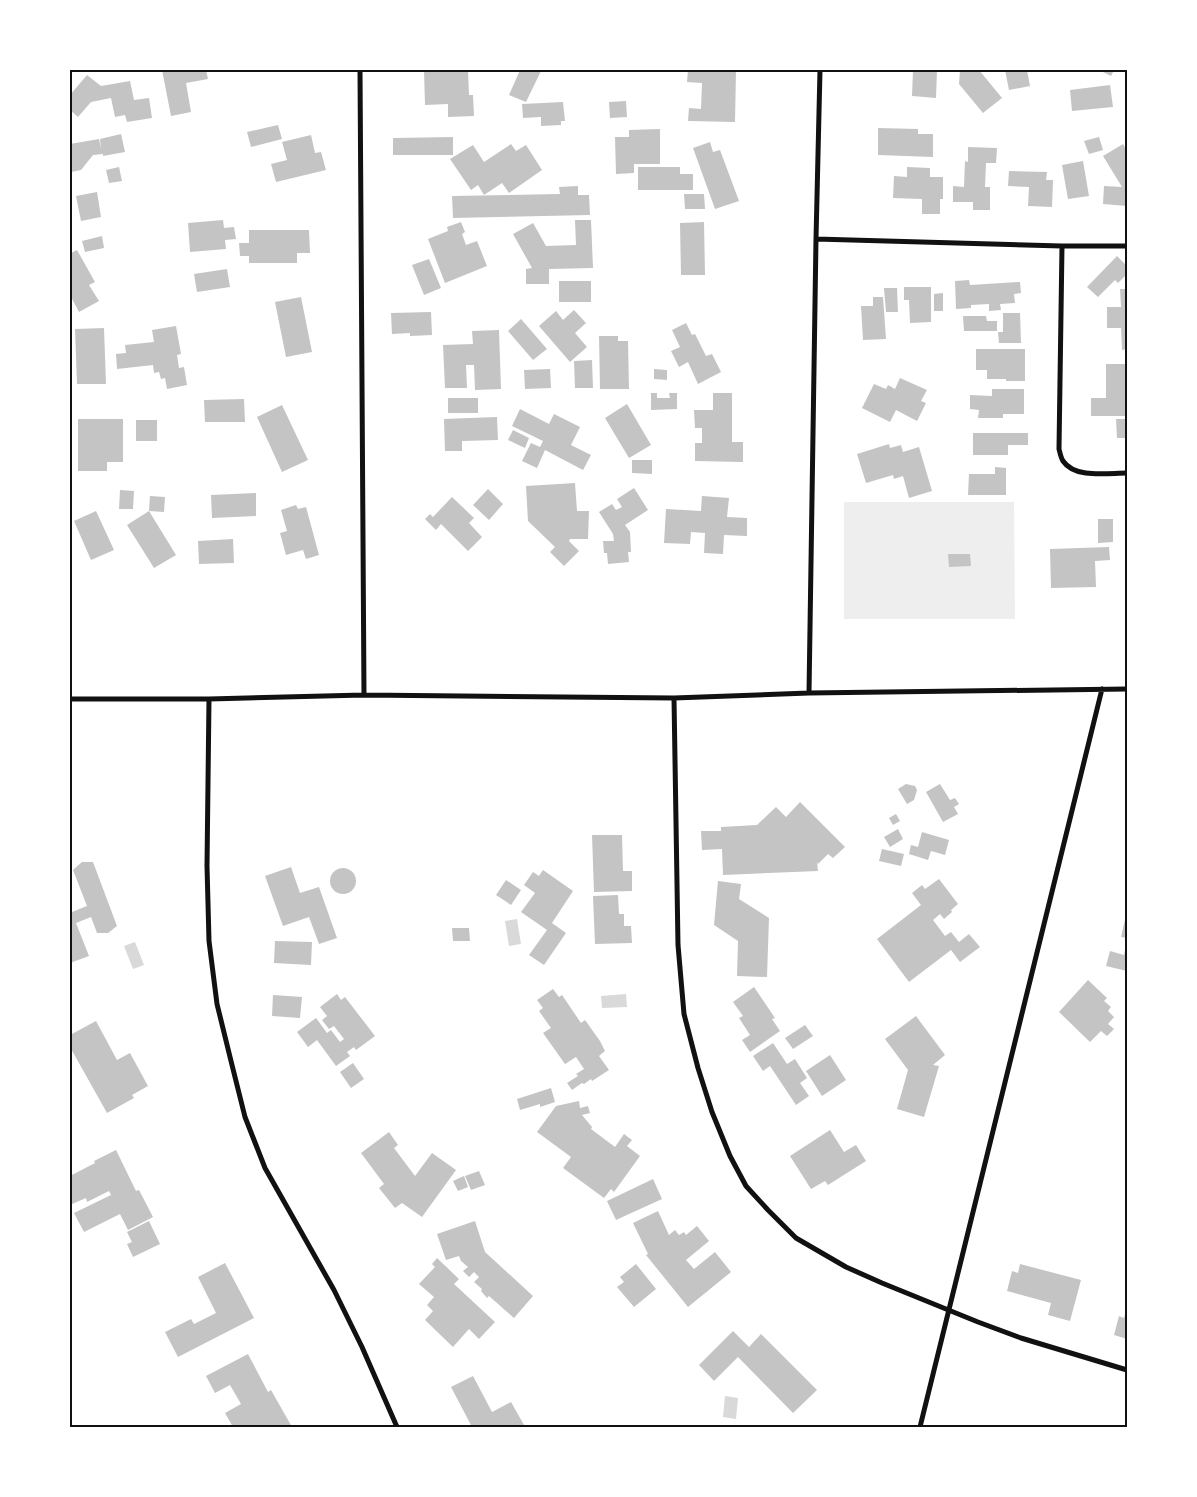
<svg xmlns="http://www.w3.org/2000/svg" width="1197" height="1497" viewBox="0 0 1197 1497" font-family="'PT Sans Narrow',sans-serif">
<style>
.green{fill:#eee}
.water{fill:#d9d9d9}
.building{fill:#c4c4c4}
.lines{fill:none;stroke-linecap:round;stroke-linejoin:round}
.minor{stroke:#111;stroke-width:5}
.neatline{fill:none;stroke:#111;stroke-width:2}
</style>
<rect width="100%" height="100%" fill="#fff"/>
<path class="green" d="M844,502h170l1,117h-171z"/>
<path class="water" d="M517,919l4,25 -12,2 -4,-25z
M135,942l9,23 -11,4 -9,-23z
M626,994l1,13 -25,1 -1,-12z
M725,1396l13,2 -2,21 -13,-2z"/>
<path class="building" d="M162,70h44l2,9 -22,4 5,29 -20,4z
M424,70h44l1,25h4l1,21 -26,1v-13l-23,1z
M520,70l21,1 -15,31 -17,-7z
M688,70h48l-1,52 -47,-1 1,-13 12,1 1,-26 -15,-1z
M913,70h24l-1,28 -24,-2z
M960,70h19l23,28 -19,15 -24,-29z
M1005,70h22l3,16 -21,4z
M1099,70h15l-3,6z
M87,75l14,11 29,-5 4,19 15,-2 3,20 -25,4 -2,-7 -10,2 -4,-19 -20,4 -13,15 -8,-7v-15z
M1110,85l3,22 -41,4 -2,-21z
M626,101l1,16 -17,1 -1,-16z
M563,102l2,19h-4v4l-20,1v-9l-18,1 -1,-14z
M278,125l4,14 -31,8 -4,-15z
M878,128l40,1v5h15v23l-55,-2z
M660,129v35h-26v9l-18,1 -1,-37h14v-7z
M121,134l4,18 -22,4v-2l-10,1 -12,15 -10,2 -1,-28 29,-5 2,10 -1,-10z
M311,135l4,18 6,-1 5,18 -50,12 -5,-18 16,-4 -5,-18z
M453,137v18h-60v-17z
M1099,137l4,13 -14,4 -5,-13z
M710,142l3,10 7,-2 19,51 -24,8 -22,-61z
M511,144l5,7 10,-6 16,25 -33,23 -7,-10 -18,12 -6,-10 -7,5 -21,-31 23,-14 11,17z
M1123,144l4,7v55l-24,-2 1,-18 18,1 -19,-31z
M968,147l29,1 -1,15h-10l-1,24h5v23h-17v-8h-20v-16l11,1 1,-26 3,1z
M1083,161l6,35 -21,3 -6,-34z
M119,167l3,14 -13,2 -3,-13z
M638,167h42v7h13v16h-55z
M907,167l23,1v9h13v22h-3v15h-18v-15l-29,-1 1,-22 13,1z
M1009,171l38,1 -1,8h7l-1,27 -24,-1 1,-19 -21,-1z
M578,186v9h11l1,20 -137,3 -1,-22 108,-2 -1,-7z
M97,192l4,25 -20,4 -5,-25z
M684,194h20l1,15h-20z
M223,220l1,8 10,-1 2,12 -11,1 1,9 -36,3 -2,-29z
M575,220h16l2,48 -44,1v15h-23v-15l6,-1 -19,-34 20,-11 13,23 30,-1z
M461,222l4,10 -3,2 4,11 11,-4 10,25 -42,17 -17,-44 20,-8 -1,-4z
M704,222l1,53h-24l-1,-52z
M249,230h60l1,23h-13v10h-48v-7h-9l-1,-13h10z
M102,236l2,12 -19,4 -3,-11z
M70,250l1,3 6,-3 18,32 -6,3 10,16 -20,11 -9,-17z
M1117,256l10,10v8l-9,9 -3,-3 -17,17 -11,-10z
M429,259l12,29 -17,7 -12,-30z
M227,269l3,18 -33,5 -3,-18z
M969,280l1,5 50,-3 1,11 -7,1 1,9 -15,1 1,6 -12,1v-7l-18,1v3l-15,1 -1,-28z
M559,281h32v21h-32z
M904,287h27v35l-21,1 -1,-23h-5z
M884,288h13l1,24h-12z
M1120,289h7v60l-5,1 -1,-22h-14v-21h14z
M943,293v18h-9v-17z
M301,297l11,55 -26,5 -11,-55z
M873,297h10l3,42 -23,1 -2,-34h12z
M574,310l12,13 -11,10 12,14 -17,15 -31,-36 17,-15 7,9z
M431,312l1,23 -22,1v-3l-18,1 -1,-21z
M1003,313h17l1,30h-22l-1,-11h5z
M963,316h23l1,5h10v10h-33z
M521,319l26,30 -14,11 -25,-29z
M686,323l6,12 3,-1 11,22 6,-2 9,18 -23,12 -10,-22 -9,5 -8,-16 9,-4 -8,-17z
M176,326l5,28 -4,1 2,13 5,-1 3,18 -20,4 -2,-11 -4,1 -2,-7 -5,1 -1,-8 -36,4 -1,-15 10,-1 -1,-8 29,-3 -2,-12z
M104,328l2,56h-29l-2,-55z
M499,330l2,59 -26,1 -1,-25h-8l1,23h-22l-2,-43 30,-1 -1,-13z
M599,336h19v5h10l1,48h-29z
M976,349h49v32h-19v-2h-19v-9h-11z
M592,360l1,28h-18l-1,-27z
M1106,364h21l-1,52h-35v-18h15z
M550,369l1,19 -26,1 -1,-19z
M654,369l13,1v10l-13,-1z
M900,378l27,12 -6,11 5,2 -9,18 -21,-11 -6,12 -28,-14 12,-24 12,5 2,-4 7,4z
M992,389h32v25h-21v4h-25l1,-8 -9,-1v-14l22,1z
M651,393h6v5h13l-1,-5h8v16l-26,1z
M713,393h19v49h11v20l-48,-1v-18h7v-15h-7l-1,-18h19z
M448,398h30v15h-30z
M244,399l1,23h-40l-1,-22z
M627,404l24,41 -22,13 -24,-40z
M282,405l26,55 -26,12 -25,-55z
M520,409l29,15 5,-10 26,13 -9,18 20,10 -8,15 -38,-20 -8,18 -15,-7 9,-18 9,4 3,-6 -31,-15z
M497,417l1,23 -36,1v10h-17l-1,-32z
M78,419h45v43h-16v9h-29z
M1116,419h11v19h-10z
M136,420h21v21h-21z
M513,430l16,8 -4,10 -17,-8z
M973,433h55v12h-20v10h-35z
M889,444l1,4 11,-3 2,7 16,-5 13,44 -23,7 -6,-22 -9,3 -1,-4 -27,8 -9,-29z
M632,460h20v14l-20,-1z
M995,467l11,1v27h-38l1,-21h26z
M575,483l2,28h12l-1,28h-18l-1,2 10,10 -15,15 -14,-14 5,-5 -27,-26 -2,-35z
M634,488l14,22 -23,15 5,7 1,20h-3l1,10 -21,2 -1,-11h-3l-1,-12h11l-1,-7 -14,-22 13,-8 4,6 6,-3 -5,-8z
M488,489l15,15 -14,16 -16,-15z
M120,490l14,1 -1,18h-14z
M256,493v23l-44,2 -1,-23z
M150,496l15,1 -1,15 -15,-1z
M702,496l27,2 -2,19 20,1v18l-23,-1 -1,19 -19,-1 1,-20 -14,-1 -1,12 -26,-1 2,-34 35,2z
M452,497l22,21 -5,5 13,14 -14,14 -27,-27 -5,6 -11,-11 5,-5 3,3z
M296,505l2,4 8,-2 13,48 -13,4 -3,-9 -17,5 -6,-22 7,-2 -6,-21z
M96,511l18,39 -23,10 -17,-39z
M149,511l27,44 -22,13 -27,-43z
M1098,519h15v23l-15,1z
M233,539l1,24 -35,1 -1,-23z
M1109,547l1,13 -15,1 1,26 -45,1 -1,-39z
M948,554h22l1,12 -22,1z
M906,784l9,2 2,4 -3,10 -7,4 -9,-15z
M940,784l10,16 5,-2 4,6 -5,3 4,7 -15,8 -17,-30z
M800,802l45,45 -12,11 -5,-4 -10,10 -1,-2 1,9 -95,4 -1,-26 -20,1 -1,-19h20v-4l36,-2 19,-18 10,10z
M896,814l4,7 -7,4 -4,-7z
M898,829l5,10 -13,8 -6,-10z
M922,832l27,8 -4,15 -14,-4 -3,9 -19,-6 2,-9 7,2z
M592,835h30l1,36h9v20l-38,1z
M882,849l22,5 -3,12 -22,-5z
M82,862h11l24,64 -9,7h-11l-6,-16 -15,6 13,33 -19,7v-56l2,5 15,-6 -14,-36z
M291,867l9,26 19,-6 18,51 -18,6 -10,-27 -26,9 -18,-50z
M330 881a13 13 0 1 1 26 0a13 13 0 1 1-26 0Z
M543,870l30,21 -21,32 14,10 -22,32 -15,-10 18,-25 -26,-18 14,-19 -11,-8 9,-13 6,4z
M939,879l19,25 -7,6 1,2 -8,7 -4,-5 -7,6 12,16 6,-4 8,10 10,-8 11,13 -20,15 -9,-12 -42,32 -32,-43 44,-34 -9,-12 10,-8 3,4z
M506,880l15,10 -10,15 -15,-10z
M718,881l23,3 -2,15 30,19 -2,59 -30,-1 1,-35 -24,-16z
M618,895l1,19h5v12h7l1,17 -37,1 -2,-48z
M1126,915h1v23l-6,-1z
M452,928h17l1,13h-17z
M275,941l37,1 -1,23 -37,-2z
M1126,945l1,26 -21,-5 4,-15 14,4z
M1088,980l19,18 -3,3 7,6 -3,4 6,6 -6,7 6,5 -7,7 -6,-5 -11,11 -31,-30z
M754,987l21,31 -3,1 8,12 -30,21 -8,-12 8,-5 -11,-17 4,-2 -10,-14z
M553,989l6,8 3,-2 19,28 4,-3 15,21 5,10 -6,5 10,14 -17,11 -1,-2 -7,5 -2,-1 -10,7 -5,-7 11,-7 -2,-2 8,-5 -8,-12 -11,7 -22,-31 8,-5 -12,-17 4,-3 -6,-8z
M337,994l4,6 4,-3 30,39 -19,14 -2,-3 -7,5 3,4 -14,10 -19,-26 -9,7 -11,-15 19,-14 11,15 4,-3 9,12 4,-3 -10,-13 -5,3 -7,-9 5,-4 -7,-9z
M273,995l29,2 -2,21 -28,-2z
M916,1016l29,39 -12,10 6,1 -15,51 -27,-8 11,-39 -23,-31z
M96,1021l21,39 13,-7 18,33 -16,9 2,3 -27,15 -37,-66v-12z
M805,1025l8,11 -20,13 -8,-11z
M773,1043l14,21 8,-5 12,19 -7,5 9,13 -13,9 -26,-39 -7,5 -10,-15z
M830,1055l16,25 -24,16 -16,-25z
M353,1063l11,16 -13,9 -11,-16z
M551,1088l4,14 -15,5v-3l-20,6 -3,-11z
M579,1101l1,7 8,-2 2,7 -8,2 10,12 -1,2 24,18 9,-13 8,6 -5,6 13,10 -26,36 -3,-3 -7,9 -41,-30 8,-11 -34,-25 19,-26z
M830,1130l14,22 12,-7 10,16 -38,24 -3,-4 -14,8 -21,-33z
M389,1132l9,13 -4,3 21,28 17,-23 24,17 -34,47 -20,-14 -7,5 -16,-20 5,-4 -23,-31z
M116,1150l20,41 3,-1 14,27 -25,13 -8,-16 -36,18 -10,-19 37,-18 -2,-4 -22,11 -1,-4 -14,6 -2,-5v-23l25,-13 -1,-2z
M479,1171l6,14 -14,5 -6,-14z
M464,1176l4,11 -10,4 -5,-10z
M653,1179l9,20 -46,21 -9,-19z
M658,1211l11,24 6,-5 4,5 5,-3 2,3 11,-9 12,15 -23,19 8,9 21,-17 16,20 -43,35 -42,-52 2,-1 -15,-31z
M149,1221l11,23 -27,13 -6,-13 5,-2 -5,-10z
M475,1221l10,31 48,44 -19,22 -25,-22 -2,2 -6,-7 1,-2 -8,-7 5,-5 -5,-5 -5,5 -6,-6 5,-4 -7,-6 -2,-5 -13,4 -9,-26z
M437,1258l22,21 -5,5 41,38 -16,17 -10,-10 -16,18 -28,-27 8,-9 -6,-6 7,-8 -15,-13 16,-17 -3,-3z
M225,1263l29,55 -76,39 -13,-25 26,-13 3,5 22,-11 -18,-36z
M636,1264l20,25 -22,18 -17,-20 7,-5 -4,-5z
M1020,1264l61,16 -11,41 -22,-6 3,-12 -44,-12 5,-20 6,2z
M1126,1310h1v29l-13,-4 5,-19 5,2z
M733,1331l16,16 12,-13 56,56 -24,23 -55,-56 -24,24 -15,-16z
M248,1354l20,38 3,-2 21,37h-59l-8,-14 16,-9 -11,-19 -15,8 -9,-17z
M473,1376l19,36 19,-10 13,23 -4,2h-48l-21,-40z"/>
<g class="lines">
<path class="minor" d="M360,70l4,625
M816,239l246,7h65
M1062,246l-3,203c1,4 2,9 4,12 12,18 45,12 64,12
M809,693l7,-454 4,-169
M674,698l4,247 6,69 14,54 14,44 18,44 16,30 22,24 28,28 50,29 36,16 96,39 43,16 106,32
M70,699h139l155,-4 310,3 135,-5 318,-4
M209,699l-2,167 2,75 8,63 15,61 13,52 20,51 69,122 28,57 35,80
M920,1427l182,-738"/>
</g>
<rect width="1197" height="1497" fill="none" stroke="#ffffff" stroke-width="142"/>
<rect x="71" y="71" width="1055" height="1355" class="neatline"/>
</svg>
